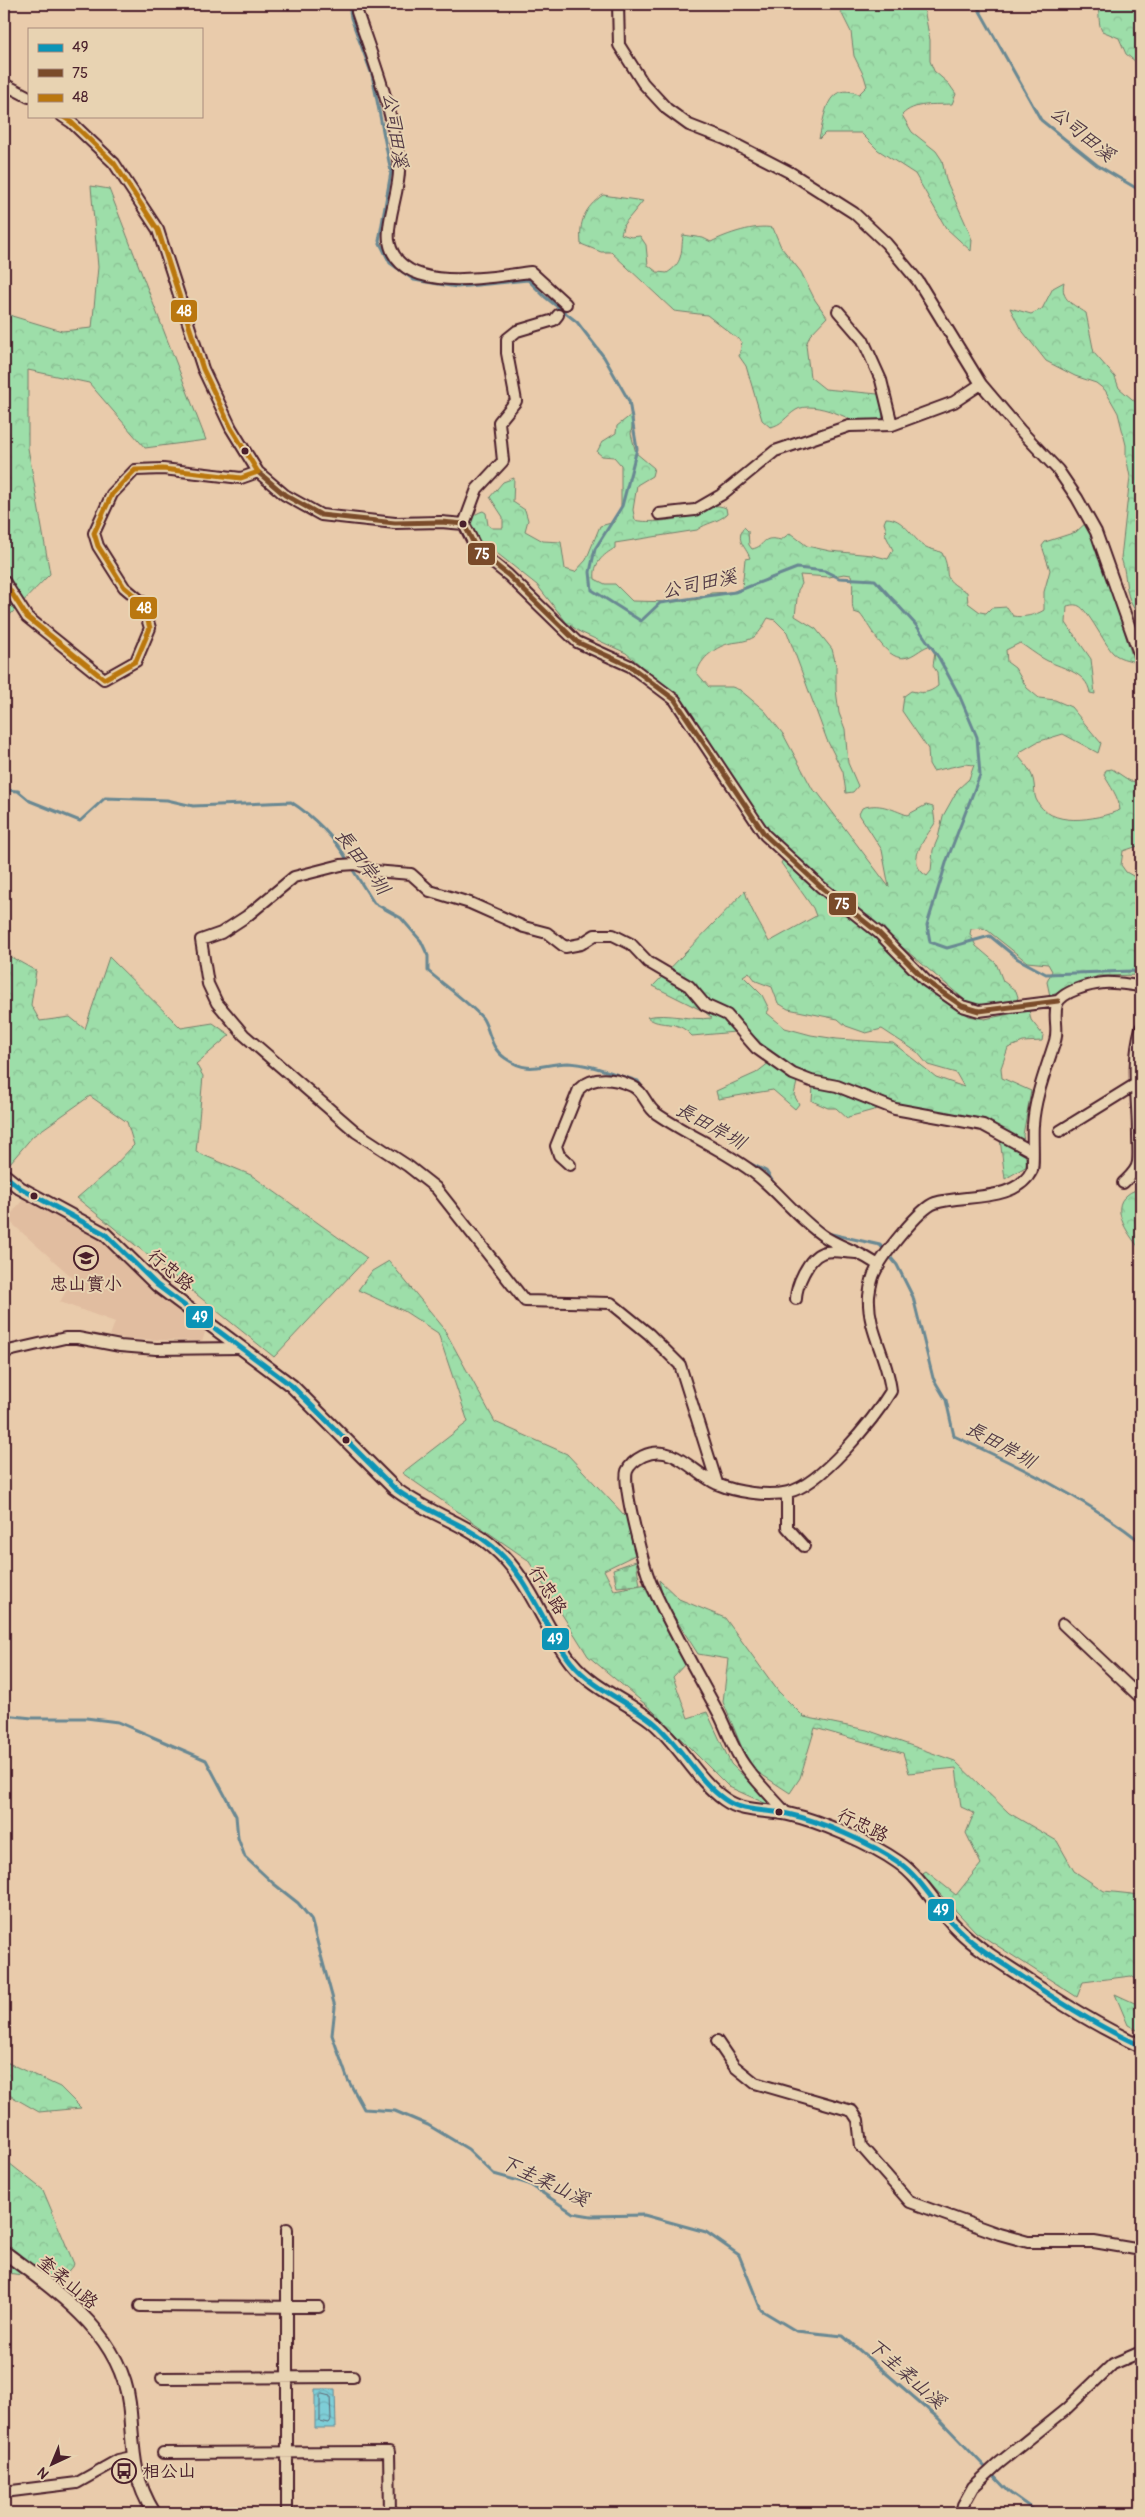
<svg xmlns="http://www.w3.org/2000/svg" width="1145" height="2517" viewBox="0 0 1145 2517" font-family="Pangolin,'LXGW WenKai TC',sans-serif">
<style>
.built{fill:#e1bda0}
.forest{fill:url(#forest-crowns);stroke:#747e6a;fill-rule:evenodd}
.cemetery{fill:url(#cemetery-stones);stroke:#747e6a}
.water{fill:url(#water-waves);stroke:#698892}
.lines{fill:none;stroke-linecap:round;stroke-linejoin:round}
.shore{stroke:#5f6570;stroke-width:1}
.stream{stroke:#698892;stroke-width:3}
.minor-casing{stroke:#4a1f2b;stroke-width:14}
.tertiary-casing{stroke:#4a1f2b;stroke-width:16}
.minor{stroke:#e8d3b2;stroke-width:10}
.tertiary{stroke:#e8d3b2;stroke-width:12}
.bus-1-casing{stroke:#e8d3b2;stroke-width:9}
.bus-2-casing{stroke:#e8d3b2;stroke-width:9}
.bus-3-casing{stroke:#e8d3b2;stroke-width:9}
.bus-1{stroke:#0b94b6;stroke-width:5}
.bus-2{stroke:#7a4b2a;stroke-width:5}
.bus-3{stroke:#ba770f;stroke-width:5}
.bus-dot{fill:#4a1f2b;stroke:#e8d3b2;stroke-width:2}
.labels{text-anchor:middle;stroke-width:4;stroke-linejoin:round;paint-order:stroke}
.street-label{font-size:18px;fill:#4a1f2b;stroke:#e8d3b2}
.poi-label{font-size:18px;fill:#4a1f2b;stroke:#e8d3b2}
.water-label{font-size:19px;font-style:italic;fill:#523945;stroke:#e8d3b2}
.line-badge{stroke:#e8d3b2;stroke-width:2}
.badge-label{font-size:14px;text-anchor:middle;font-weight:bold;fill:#fff}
</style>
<defs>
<pattern id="forest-crowns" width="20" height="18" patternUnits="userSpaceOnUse" patternTransform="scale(1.25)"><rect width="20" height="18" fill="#9ddea9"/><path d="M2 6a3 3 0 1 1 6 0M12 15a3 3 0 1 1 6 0" fill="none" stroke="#89be92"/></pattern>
<pattern id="cemetery-stones" width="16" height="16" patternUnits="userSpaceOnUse" patternTransform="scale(1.25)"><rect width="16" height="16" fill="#9ddea9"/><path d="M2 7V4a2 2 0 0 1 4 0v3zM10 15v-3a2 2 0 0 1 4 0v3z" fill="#89be92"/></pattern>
<pattern id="water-waves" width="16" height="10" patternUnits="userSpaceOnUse" patternTransform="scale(1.25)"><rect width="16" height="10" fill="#7eced7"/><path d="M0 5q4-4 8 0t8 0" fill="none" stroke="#6eb0b9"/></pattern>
</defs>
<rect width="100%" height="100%" fill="#e9cbab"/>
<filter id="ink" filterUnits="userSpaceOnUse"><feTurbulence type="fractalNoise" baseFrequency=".02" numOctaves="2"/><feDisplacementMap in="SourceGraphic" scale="10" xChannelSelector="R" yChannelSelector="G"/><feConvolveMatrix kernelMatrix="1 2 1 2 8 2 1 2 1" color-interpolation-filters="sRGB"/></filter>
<g filter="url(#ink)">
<path class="built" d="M25,1197l75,41 42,41 64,51 -4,11 -77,-2 -15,-3 5,-14 -55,-20 13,-24 -66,-59z"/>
<path class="forest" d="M837,4h86l7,36v21l4,10 15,13 7,10 -4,10c-17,1 -38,-2 -50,11l10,17 24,19 6,9 4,20 22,49 4,11 -1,11 -25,-23 -31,-54 -37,-24 -17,-17h-36l-6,6c6,-24 7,-58 40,-45l8,-8 -3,-10 -10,-20 -3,-24z
M1096,4h45v62l-15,-12 -7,-16 -17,-7c-5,-9 -1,-19 -6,-27z
M91,186l18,3 97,251 -61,8 -56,-65 -61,-13v78l22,126 -46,47v-310l8,5 50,15 30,-3 6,-61z
M603,195l40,6 -19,23 -3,10 10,3 9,-1 6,9 2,20 9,7 10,1c16,-10 14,-20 16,-38l20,3 8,4c16,-8 44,-18 62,-14l8,19 20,25 14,28 12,17 -17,18 -4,10 4,32 15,12 53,5 4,10 1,22 -10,5c-17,-10 -59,-32 -77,-21 -11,7 -14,15 -26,17l-8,-7 -16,-54 -7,-10 3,-14 -35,-27 -33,-4 -63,-59h-10l-20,-8c-2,-22 3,-36 22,-49z
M1064,282c-4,18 9,22 22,31l8,40 21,24 4,11 19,16 3,7v126l-3,8 3,6v66c-19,-19 -12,-37 -20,-59l9,-81 -4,-21v-11l-8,-32 -13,-23 -9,-7 -21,-7 -29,-15 -26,-33 -10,-20 21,6 11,-5 11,-21z
M631,415l2,4 -2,15 5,19 18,15 -2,8 -15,9 -4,25 2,10c7,3 39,1 47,-3 3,-1 5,-6 9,-7 8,-5 27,-6 35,-2l1,6c-10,9 -20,8 -30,16l-82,13v5c-12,7 -22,15 -20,31l10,5h10l17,17 42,1 26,-3 11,-6 21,-1 10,-4 3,-29 5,-1c-5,-13 -15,-17 -6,-31l4,4 1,14 3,4c15,-3 8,-14 29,-9l9,-7 17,13 23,5 42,4 16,4 5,-9 -8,-16 1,-5 -2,-6 2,-5c18,0 25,19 38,28 6,4 12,3 18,7 12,22 -6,23 25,39l1,11 12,9 6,1 5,-5 16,-1 6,9c9,2 24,-1 31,-6v-18l6,-22 -8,-24 3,-4 31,-10 13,-12 45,142c-7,-3 -14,-3 -21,-9 -9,-10 -25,-43 -34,-47 -4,-2 -8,-1 -12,0l-1,17 25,36 4,35 -5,-1c-3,-22 -31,-25 -46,-34 -9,-5 -16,-11 -24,-16l-14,7 1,12 8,6 12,20 12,10 16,2 16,7 30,36 -3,10 -35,-19 -26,8 -17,10 -1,5c7,8 14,16 15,27 1,5 0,10 2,15 13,30 60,21 84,11 -1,-13 -10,-24 -16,-35l2,-5 6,-1 18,12 11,1v63l-18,6 -2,14 5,7 9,5 6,25v73l-43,1 -48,20 -3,-14 5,-11 -4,-7 -21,-2 -40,-32 -5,-2 -11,1 -1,5 6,12 20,17 7,18 13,10 2,6 -2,6 -4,2 -40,1 -197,-166 -31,-36 -62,-103 -56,-48 -46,-21 -13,-9 -30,-38 -49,-39 -11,-4c-6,-13 -13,-25 6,-31l3,2 2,12 4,3h11v-11l-13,-20 13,-15 11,-4 -1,24 12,8 3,10 -3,11 18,10 18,1 4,27 10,3 11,-12 14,-34 15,-4 6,-15v-42l-7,-8 -12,-1 -5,-4 5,-10 14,-9 1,-7zM844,574l7,1c4,12 -1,29 3,37l6,2c11,13 27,50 48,43 9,-3 14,-10 24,-12l3,7 -2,14 4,6 1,14c-10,8 -16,7 -27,5l-7,5 -2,15 26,38 1,15 4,7 32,-7 9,1 -5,14 -11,10 -15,27 -5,22 -5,12 -2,21 -4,5c-23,-14 -2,-37 8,-53l-2,-16 -7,-2 -19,10c-16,-6 -28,-13 -45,-7l-3,6 23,36 7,37 -71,-94 -5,-3 -30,-56 -18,-23 -25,-21 -8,-3h-23l-12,-14c3,-15 20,-27 34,-30 8,-1 17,-2 23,-6 7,-5 10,-13 14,-19l7,2 12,12 40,108 16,32 3,21 7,-1 5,-6 -10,-23 -3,-34 -6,-16 -3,-23v-25l-4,-16 -16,-20 -21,-13 3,-26 4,-6 -2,-9 29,2z
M784,858l19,21 62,47 69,65 35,25 16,3 44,-9 2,10 12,15 -1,6 -19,1 -15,6 -7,20 1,10 29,13 -8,44 4,31 -22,13 -5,-40 -11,-8 -108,-23 -33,9v2l-12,-11h-8l-16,-7 1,-14 -6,-4 -10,-1 -3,13 5,9 -4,5 -22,-19 -55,9 -2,-8 40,-18 14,-11 -35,-30 -43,4c-17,-19 -31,-7 -45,-19 22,-5 42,4 65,1l-7,-6 -52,-26 92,-95c5,19 16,34 24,51l47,-26 -3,-8 -32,-45zM749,972l7,9 16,6 6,16 10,6 50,10 8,7 20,7 16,-4 35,23 11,13 28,8 8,14 -28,-10 -43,-34 -56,-4 -26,-4 -26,-7 -18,-15 2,-4 -7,-14 -19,-19z
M4,953l32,18 -5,34 9,16 30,-4 15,12 24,-72 72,71 32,-5 17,12 -34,29 7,12 -7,76 55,23 116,83 -93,99 -197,-159 36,-31 21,-22 -7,-23 -37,-26 -57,40 -23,27 -6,-5z
M1141,1188v62c-10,-12 -33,-41 -14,-55 4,-4 10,-5 14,-7z
M389,1261l54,66 52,95 72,32 59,63 11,37 -33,16 10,20 33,-6 40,78 -14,15 15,41 19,-6 24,52 28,27 10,14 -40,-18 -77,-77 -64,-54 -60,-96 -126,-87 66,-51 -30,-89 -34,-22 -46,-21 14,-19z
M659,1580l20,19 46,19 53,73 26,26 63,13 88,31 54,52 48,28 17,30 30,20 37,4v87l-10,-6 -48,6 -6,15 -101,-65 -55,-58 5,-3 30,24 25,-31 -15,-31 8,-20 -13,-6 -5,-39 -47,5 -6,-20 -88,-25 -15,50 -10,15 -40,-26 -27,-65 5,-43 -30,-5 -35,-55z
M1115,1994l26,12v26l-13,-7z
M4,2061l56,26 21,21 -42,4 -35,-20z
M4,2159l39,31 31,74 -13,16 -54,-7 -3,3z"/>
<path class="cemetery" d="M636,1561l4,24 -23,2 -4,-18z"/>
<path class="water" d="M315,2389h20l1,39h-21z"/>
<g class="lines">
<path class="shore" d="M322,2394l8,2 1,24 -2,3 -9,-2v-25z"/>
<path class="stream" d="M349,4l2,14 21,57 19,97 -12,69 11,22 24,17 43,7 71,-7 17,17 32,25 27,35 25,44 8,48 -15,57 -27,43 -5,23 2,18 49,31 19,-18 75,-11 62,-24 28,3 14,7 36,2 41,45 23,33 21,39 17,40 3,38 -33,85 -20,65 3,17 17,6 43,-12 28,23 28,15 87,-3 8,4
M976,4l65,116 56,45 44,26
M4,790l14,1 12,10 50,20 25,-23 62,2 26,6 98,-4c22,14 44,36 57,59
M351,867l23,36 27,15 20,23 7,15v15c11,10 49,38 55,48 8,14 7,29 22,39 26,18 37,5 63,5 23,1 48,12 70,18l7,10
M745,1161l21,10 11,17
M807,1216l20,17 53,12 17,20 16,32 20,81 13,22 8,36c63,29 133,63 187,106
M4,1715l28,3h54l32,4 88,38 30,56 2,22 7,19 29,27 24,19 13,16 24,88 -3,28 16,45 16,29 31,2 33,14 40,24 26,25 35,10 44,29 18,3 53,-1 62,17 33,23 22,55 35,21 47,5 95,82 72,75 28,20"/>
<defs>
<path id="minor" d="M357,4v8c17,50 37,100 42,154 2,21 -13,54 -10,75 10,56 104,35 142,31l35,32
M618,4l1,41 24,38 24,26 22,16 36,14 66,34 63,40 32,30 32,38 63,103 39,46 38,40 19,28 19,34 45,127
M4,84l25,13
M838,311l25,29 18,40 11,45
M258,472l27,23 36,20 74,8 46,-1 23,2 13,26 31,25 69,67 53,24 45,34 90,135 56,52 58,46 47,48 36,25 17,5 79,-10
M659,514l36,-4 26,-15 54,-44 74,-25 43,-1 62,-23 27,-18
M464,524l13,-35 26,-28 -4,-39 17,-21 -9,-48v-14l10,-8 37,-11 4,-5
M4,581l23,36 77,62 32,-18 14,-33 -8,-26 -18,-15 -26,-41 -4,-13 18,-39 23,-24 28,-1 78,9 17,-6 -27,-44 -28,-59 -45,-139 -44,-67 -43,-41 -9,-6
M1060,1131l76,-47
M570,1165l-11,-10 -3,-9 23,-57c14,-14 36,-11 53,-3 12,5 14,21 25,28 32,22 70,37 101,62 22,18 40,42 64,59 18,13 39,16 57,31
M1123,1183c6,-6 14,-12 15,-21 1,-9 0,-19 0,-27 0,-36 -7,-72 3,-107
M796,1299c0,-13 12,-41 26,-46 9,-4 26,0 35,0
M4,1352l61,-14h13l42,8 36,3 85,-1
M717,1483l-37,-118 -31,-31 -38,-31 -86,-2 -89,-113 -28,-22 -52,-34 -112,-97 -27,-32 -9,-19 -7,-44 20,-7 26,-17 47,-39 47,-12 15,-1 18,7 37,3 19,17 40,12 54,24 23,6 18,14 16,-3 14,-9h18l18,9 17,18 41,24 16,19 22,10 29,33 37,26 18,7 26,5 58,23 88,16 48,26
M787,1493v34l17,19
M1063,1624l78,74
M787,1814c-14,-16 -30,-31 -42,-48 -12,-16 -18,-37 -27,-54 -22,-41 -46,-82 -65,-124 -8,-15 -31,-103 -26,-117 3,-7 10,-12 16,-15 30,-14 50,17 74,28 19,8 50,13 71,8 32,-6 86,-73 103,-101 -3,-33 -24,-61 -22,-95 1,-8 3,-19 7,-26 7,-15 44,-62 59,-67 28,-9 81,0 97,-33 2,-3 0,-37 1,-45 2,-29 13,-55 22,-84 4,-12 -2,-24 2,-37 5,-13 34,-20 47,-21 12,-1 25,2 37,3
M717,2041l17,25 21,17 97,28 6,9 3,26 49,56 89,32 29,8h66l47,8
M140,2306l179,1
M162,2378l191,-1
M163,2453l226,-1 1,61
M4,2492l73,-9 41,-23 14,-3
M287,2513v-284
M961,2513l2,-8 10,-18 25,-23 67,-54 48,-46 28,-12"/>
<path id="tertiary" d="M4,1175l16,13 85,46 52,51 135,101 102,102c30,24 70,34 99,59 38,32 49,78 78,115 22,27 54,38 81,59 27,22 45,59 72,78 19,14 42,10 64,15 32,7 83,29 110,48 25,17 39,48 61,68 17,17 38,30 58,43 40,28 80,53 124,73
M4,2252c52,39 116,81 125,151 5,43 1,71 25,110"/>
</defs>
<use href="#minor" class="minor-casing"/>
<use href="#tertiary" class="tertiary-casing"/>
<use href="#minor" class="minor"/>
<use href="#tertiary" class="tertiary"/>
<defs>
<path id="bus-1" d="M4,1175l16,13 85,46 52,51 135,101 102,102c30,24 70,34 99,59 38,32 49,78 78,115 22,27 54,38 81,59 27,22 45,59 72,78 19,14 42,10 64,15 32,7 83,29 110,48 25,17 39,48 61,68 17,17 38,30 58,43 40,28 80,53 124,73"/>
<path id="bus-2" d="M258,472l27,23 36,20 74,8 46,-1 23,2 13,26 31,25 69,67 53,24 45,34 90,135 56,52 58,46 47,48 36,25 17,5 79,-10"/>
<path id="bus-3" d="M4,581l23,36 77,62 32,-18 14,-33 -8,-26 -18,-15 -26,-41 -4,-13 18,-39 23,-24 28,-1 78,9 17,-6 -27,-44 -28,-59 -45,-139 -44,-67 -43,-41 -9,-6"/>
</defs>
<use href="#bus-1" class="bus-1-casing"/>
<use href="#bus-2" class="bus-2-casing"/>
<use href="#bus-3" class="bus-3-casing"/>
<use href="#bus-1" class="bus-1"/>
<use href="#bus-2" class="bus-2"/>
<use href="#bus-3" class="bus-3"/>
</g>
</g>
<defs>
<symbol id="school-ring" viewBox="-11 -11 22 22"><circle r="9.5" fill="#e8d3b2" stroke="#4a1f2b" stroke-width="1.5"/><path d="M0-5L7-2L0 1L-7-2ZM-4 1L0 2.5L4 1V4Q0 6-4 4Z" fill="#4a1f2b"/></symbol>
<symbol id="bus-ring" viewBox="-11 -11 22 22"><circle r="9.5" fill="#e8d3b2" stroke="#4a1f2b" stroke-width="1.5"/><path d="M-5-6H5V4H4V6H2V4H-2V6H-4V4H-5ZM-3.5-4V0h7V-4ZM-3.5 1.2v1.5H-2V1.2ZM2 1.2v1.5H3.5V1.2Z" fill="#4a1f2b"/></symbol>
</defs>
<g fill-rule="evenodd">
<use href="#school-ring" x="72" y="1244" width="28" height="28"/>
<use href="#bus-ring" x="110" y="2457" width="28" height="28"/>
</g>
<g class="bus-dot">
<circle cx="245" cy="451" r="4.5"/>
<circle cx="463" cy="524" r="4.5"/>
<circle cx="34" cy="1196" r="4.5"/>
<circle cx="346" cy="1440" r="4.5"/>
<circle cx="779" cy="1812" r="4.5"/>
</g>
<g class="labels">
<g class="street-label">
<text transform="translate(171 1270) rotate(40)" y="6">行忠路</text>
<text transform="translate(548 1590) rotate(58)" y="6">行忠路</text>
<text transform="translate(863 1825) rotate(26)" y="6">行忠路</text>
<text transform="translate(68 2282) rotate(40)" y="6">奎柔山路</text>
</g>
<g class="poi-label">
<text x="86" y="1290">忠山實小</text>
<text x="142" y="2477" text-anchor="start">相公山</text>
</g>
<g class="water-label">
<text transform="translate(396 130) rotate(81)" y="7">公司田溪</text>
<text transform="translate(1083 133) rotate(39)" y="7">公司田溪</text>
<text transform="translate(699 583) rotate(-12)" y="7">公司田溪</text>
<text transform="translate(363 861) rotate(53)" y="7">長田岸圳</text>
<text transform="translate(711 1125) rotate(29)" y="7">長田岸圳</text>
<text transform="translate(1001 1444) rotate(29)" y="7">長田岸圳</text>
<text transform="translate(545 2180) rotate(25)" y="7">下圭柔山溪</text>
<text transform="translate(907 2373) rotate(41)" y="7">下圭柔山溪</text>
</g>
</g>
<g class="line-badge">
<rect x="170" y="299" width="28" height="24" rx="5" fill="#ba770f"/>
<rect x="467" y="542" width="29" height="24" rx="5" fill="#7a4b2a"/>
<rect x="129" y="596" width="29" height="24" rx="5" fill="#ba770f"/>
<rect x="828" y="892" width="29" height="24" rx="5" fill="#7a4b2a"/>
<rect x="185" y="1305" width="29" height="24" rx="5" fill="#0b94b6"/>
<rect x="541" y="1627" width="29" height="24" rx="5" fill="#0b94b6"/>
<rect x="927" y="1898" width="28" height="24" rx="5" fill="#0b94b6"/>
</g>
<g class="badge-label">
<text x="184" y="316">48</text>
<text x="482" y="559">75</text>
<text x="144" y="613">48</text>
<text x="842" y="909">75</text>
<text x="200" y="1322">49</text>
<text x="555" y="1644">49</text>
<text x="941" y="1915">49</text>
</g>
<rect width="1145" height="2517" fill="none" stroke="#e8d3b2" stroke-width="20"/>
<rect x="10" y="10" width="1125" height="2497" fill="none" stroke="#4a1f2b" stroke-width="2" filter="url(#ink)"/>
<rect x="28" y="28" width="175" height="90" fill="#e8d3b2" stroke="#a98b7c"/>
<rect x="38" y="44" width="25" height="8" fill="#0b94b6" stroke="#a98b7c"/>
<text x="72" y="52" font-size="15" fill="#4a1f2b">49</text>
<rect x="38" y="69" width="25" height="8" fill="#7a4b2a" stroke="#a98b7c"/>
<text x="72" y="78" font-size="15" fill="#4a1f2b">75</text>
<rect x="38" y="94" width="25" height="8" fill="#ba770f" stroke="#a98b7c"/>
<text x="72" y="102" font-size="15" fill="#4a1f2b">48</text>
<g transform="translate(52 2464) rotate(224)" stroke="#e8d3b2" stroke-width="4" paint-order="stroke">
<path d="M0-4L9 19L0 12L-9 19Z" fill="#4a1f2b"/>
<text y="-8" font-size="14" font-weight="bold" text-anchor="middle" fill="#4a1f2b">N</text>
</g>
</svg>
